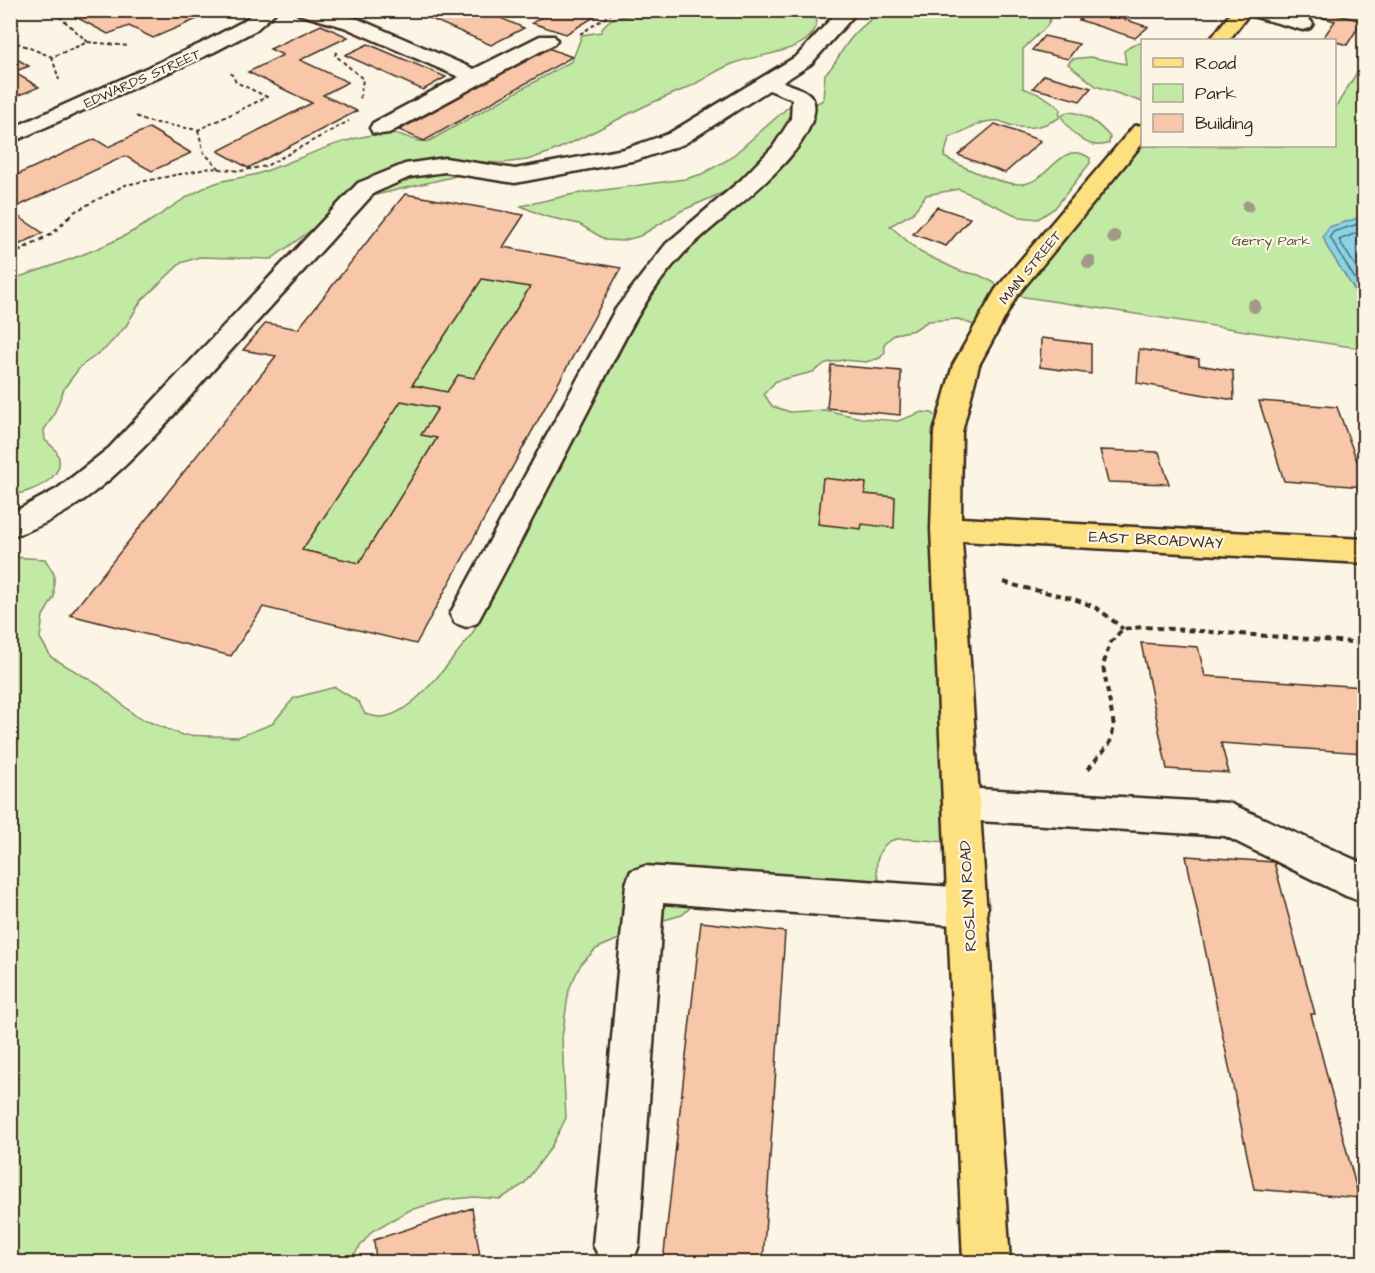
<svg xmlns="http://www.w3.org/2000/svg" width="1375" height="1273" viewBox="0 0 1375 1273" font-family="'Architects Daughter',sans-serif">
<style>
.green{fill:#c2eaa5;stroke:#7e8a62;stroke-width:1.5}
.water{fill:#88d3e8;stroke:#698f97;stroke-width:1.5}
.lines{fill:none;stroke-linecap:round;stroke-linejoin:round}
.shore{stroke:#5a6e6f;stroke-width:1.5}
.building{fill:#f8c6a8;stroke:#3b2a1e;stroke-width:1.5;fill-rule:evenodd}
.minor-casing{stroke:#3b2a1e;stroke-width:5}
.major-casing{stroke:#3b2a1e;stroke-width:5}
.path-far2{stroke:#3b2a1e;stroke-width:2;stroke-dasharray:4 3;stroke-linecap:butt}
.path-far1{stroke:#3b2a1e;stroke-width:3;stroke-dasharray:4.5 4;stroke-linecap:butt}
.path{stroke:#3b2a1e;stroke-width:4;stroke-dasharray:6 4.5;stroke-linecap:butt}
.minor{fill:#fcf5e5;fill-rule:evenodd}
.major{fill:#fde080;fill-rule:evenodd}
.tree{fill:#a19a86}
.labels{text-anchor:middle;stroke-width:4.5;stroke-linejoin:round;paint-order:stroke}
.far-street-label{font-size:14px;fill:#3b2a1e;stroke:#fcf5e5}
.far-park-label{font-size:14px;fill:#565039;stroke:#fcf5e5}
.street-label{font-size:16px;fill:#3b2a1e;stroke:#fcf5e5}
</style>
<rect width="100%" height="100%" fill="#fcf5e5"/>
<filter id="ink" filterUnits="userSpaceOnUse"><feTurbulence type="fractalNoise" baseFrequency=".0167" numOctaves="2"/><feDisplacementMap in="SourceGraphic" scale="12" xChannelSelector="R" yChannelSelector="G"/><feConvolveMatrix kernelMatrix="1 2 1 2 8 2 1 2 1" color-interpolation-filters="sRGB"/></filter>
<g filter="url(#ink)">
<path class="green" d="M644,10h158l15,10c-1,32 -58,34 -79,42 -17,5 -30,15 -45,23 -16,8 -34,14 -50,22 -32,15 -62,33 -95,46l-21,7 -25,3 -23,-1 -15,11 -12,4 -89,21 -22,11 -70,50 -72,-2 -18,6 -40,38 -15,25 -21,23 -24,17 -16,21 -12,29 -9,14 1,10c3,3 9,7 11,11 15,26 -26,42 -45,44l-1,-215c42,-14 89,-29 127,-51 27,-15 49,-35 79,-46 14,-5 30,-5 44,-10 42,-14 85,-38 130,-40 15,0 24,11 39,8l143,-80 10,-26 19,-3c8,-22 28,-11 43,-22z
M881,11h173l-7,15 -24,23v39c15,6 26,9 37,21l-1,9c-15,8 -29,12 -46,8 -5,-1 -9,-4 -14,-5 -16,-2 -36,11 -50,17l-5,19c19,10 62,32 84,26 24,-7 35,-44 62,-25v5l-35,45 -17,11 -18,-2 -61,-28 -33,6 -13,18 -23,13 30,26 40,19 19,4 16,8 5,10 -21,34 -21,-8 -30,2 -14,9 -19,4 -11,10 1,8 -5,6 -14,4 -23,-2 -17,3 -13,9 -37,9 -12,13 8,12 18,6 35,-2 36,8 37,3 24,-9 10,1 8,6 24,425c-16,-1 -54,-7 -67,-5 -19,3 -24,27 -18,41l-5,12 -119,18 -19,-1 -35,-11 -19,17 -25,7 -61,27 -15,15 -12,25 -7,49 4,80 -16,31 -26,35 -24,15 -26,-2 -29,3 -35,10 -38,21 -24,31h-337l-1,-705 35,2 9,15v23l-11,19 -3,22 11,19 48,28 38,32 45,18 56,2 34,-13 22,-26 41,-11 24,15 6,12c4,1 10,3 14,3 33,1 74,-60 93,-83l177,-343 89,-105 -57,25 -41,25 -18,5 -16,-1 -27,-16 -35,-8 -23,-10 53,-12 111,-15 17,-5 27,-15 65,-57 4,11 25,-13 2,-26c10,-8 12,-16 19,-26 9,-15 24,-26 37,-37z
M1142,43v59l-46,-16 -28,-22 4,-5 18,-2 36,7 -2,-13 10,-7z
M1364,61v288l-359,-55 137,-163v15h192l1,-38z
M1068,112c16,0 32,13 42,25l-1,6c-20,9 -39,-11 -48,-27z
M482,279l48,8 -56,91 -16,-3 -11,17 -35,-7z
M401,401l37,7 -16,27 15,3 -78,125 -57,-13z"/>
<path class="water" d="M1364,216v89l-37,-58 -4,-11 6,-9z"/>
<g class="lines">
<path class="shore" d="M1364,222l-31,10 -3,5 34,57
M1364,230l-25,10 25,40"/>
</g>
<path class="building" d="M83,10h46l13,7 17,-7h59l-65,28 -24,-12 -21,8 -36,-19z
M350,10h34l-17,8z
M445,10h37l42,18 -33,17 -62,-27z
M553,10h53l-40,24 -34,-11z
M1093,10h3l52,17 -13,11 -56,-18z
M1293,10h49l-4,5 24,6 -15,24 -24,-7 12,-17z
M321,25l27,12 -48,23 48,22 -25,13 34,16 -109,57 -30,-17 94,-48 -64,-31 35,-17 -13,-6z
M1044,36l35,8 -11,15 -36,-9z
M368,44l78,33 -23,13 -78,-35z
M548,48l24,9 -148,84 -25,-11z
M10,55l19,11 -16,6 26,15 -29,12z
M1044,75l47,13 -11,13 -47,-13z
M995,124l46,17 -36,32 -47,-18z
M149,128l42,25 -39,18 -27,-15 -115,54v-32l85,-39 13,8z
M405,194l119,21 -21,32 118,21 -205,376 -153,-37 -32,49 -161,-41 206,-259 -33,-6 23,-27 32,6zM482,279l48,8 -56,91 -16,-3 -11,17 -35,-7zM401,401l37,7 -17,27 16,3 -78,125 -57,-13z
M937,207l33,11 -24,28 -33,-12z
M10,211l33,22 -33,16z
M1041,338l50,6v30l-51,-7z
M1139,349l60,10v6l34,6 1,29 -97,-17z
M831,365l70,6 -1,44 -73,-7z
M1259,401l78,6 27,73v7l-80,-6z
M1100,450l59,2 10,32 -61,-2z
M823,478l43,5 -1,11 30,3 -1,31 -32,-4 -1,5 -43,-5z
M1141,643l57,4 7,29 159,11v66l-143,-10 8,30 -62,-4z
M1186,856l88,6 41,152h-4l48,184 -105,-9z
M701,922l84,10 -22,330h-100z
M472,1208l9,54h-105l-2,-22z"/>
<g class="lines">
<defs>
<path id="minor" d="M257,10h21l-22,20 -42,22 -204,91v-14l190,-85 42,-22z
M296,10h32l30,9 116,50 66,-33h14l3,4 -3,4 -165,89 -8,1 -8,-1 -3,-5 3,-5 86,-46 -115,-50 -46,-13z
M839,10h16l1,3 -45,51 -28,18c18,7 37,10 30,35 -13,49 -95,101 -130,137 -41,43 -65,99 -92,151 -38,73 -75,146 -114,218l-11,4 -11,-4 -5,-9 165,-304 51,-66 75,-64 32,-33 18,-28 1,-20 -23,-9 -85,54 -47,16 -122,23 -70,-11 -35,5 -36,16c-50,55 -100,110 -150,165 -62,68 -122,151 -214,179v-23l47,-25 52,-41 249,-265 47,-19 40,-6 70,11 109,-20 44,-15 129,-78z
M1243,10h32l35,10 3,4 -3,4 -7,2 -58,-16z
M962,788l267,15 135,61v36l-4,1 -14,-5 -121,-60 -263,-16 -13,-4 -5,-12 5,-12z
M645,866l323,22 14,6 6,13 -6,13 -14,6 -305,-23 -24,342 -6,17h-31l-9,-17 33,-361 5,-13z"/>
<path id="major" d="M1233,10h19l-23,30h-19z
M1142,125v19l-126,153 -37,68 -17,67 -1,86 403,21v24l-402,-22 48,721h-47l-32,-733 3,-97 19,-67 43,-76 138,-163z"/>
</defs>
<use href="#minor" class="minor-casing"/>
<use href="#major" class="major-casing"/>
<path class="path-far2" d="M580,34l37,-24
M10,40l42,17 36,-15 -36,-32
M88,42l41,4
M337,52l-2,3 28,24 -3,21
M52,57l7,23
M136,116l9,5 53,9 69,-33 -31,-15 -5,-9
M198,130l6,23 16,16
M69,217l5,-5 51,-27 86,-17 29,3 26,-5 83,-45"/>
<path class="path-far1" d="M10,256l43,-23 17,-17"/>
<path class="path" d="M1004,582c29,10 60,11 88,24 11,5 21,15 31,23
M1088,769l22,-26 4,-17 -11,-60 7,-23 13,-14 21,-2 220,16"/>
<use href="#minor" class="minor"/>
<use href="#major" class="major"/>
</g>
<g class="tree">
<circle cx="1248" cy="206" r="6"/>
<circle cx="1114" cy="237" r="7"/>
<circle cx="1089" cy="262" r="7"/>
<circle cx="1254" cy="306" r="7"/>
</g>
</g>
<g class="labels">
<g class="far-street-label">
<text transform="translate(142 78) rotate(-24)" y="5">EDWARDS STREET</text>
<text transform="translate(1030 267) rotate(-51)" y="5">MAIN STREET</text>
</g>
<g class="far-park-label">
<text x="1271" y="245">Gerry Park</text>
</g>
<g class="street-label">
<text transform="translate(1156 539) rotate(3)" y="6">EAST BROADWAY</text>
<text transform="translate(967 896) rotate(-93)" y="6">ROSLYN ROAD</text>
</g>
</g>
<rect width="1375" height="1273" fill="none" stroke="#fcf5e5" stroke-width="36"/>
<rect x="18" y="18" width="1339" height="1237" fill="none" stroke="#3b2a1e" stroke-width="2" filter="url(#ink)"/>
<rect x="1141" y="39" width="195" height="108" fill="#fcf5e5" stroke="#afa495" stroke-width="1.5"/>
<rect x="1153" y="58" width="30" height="9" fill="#fde080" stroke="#afa495" stroke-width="1.5"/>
<text x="1195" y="69" font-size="18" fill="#3b2a1e">Road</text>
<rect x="1153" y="84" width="30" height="18" fill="#c2eaa5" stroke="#afa495" stroke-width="1.5"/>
<text x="1195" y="99" font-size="18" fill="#3b2a1e">Park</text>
<rect x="1153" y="114" width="30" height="18" fill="#f8c6a8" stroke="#afa495" stroke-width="1.5"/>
<text x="1195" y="129" font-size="18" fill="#3b2a1e">Building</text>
</svg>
